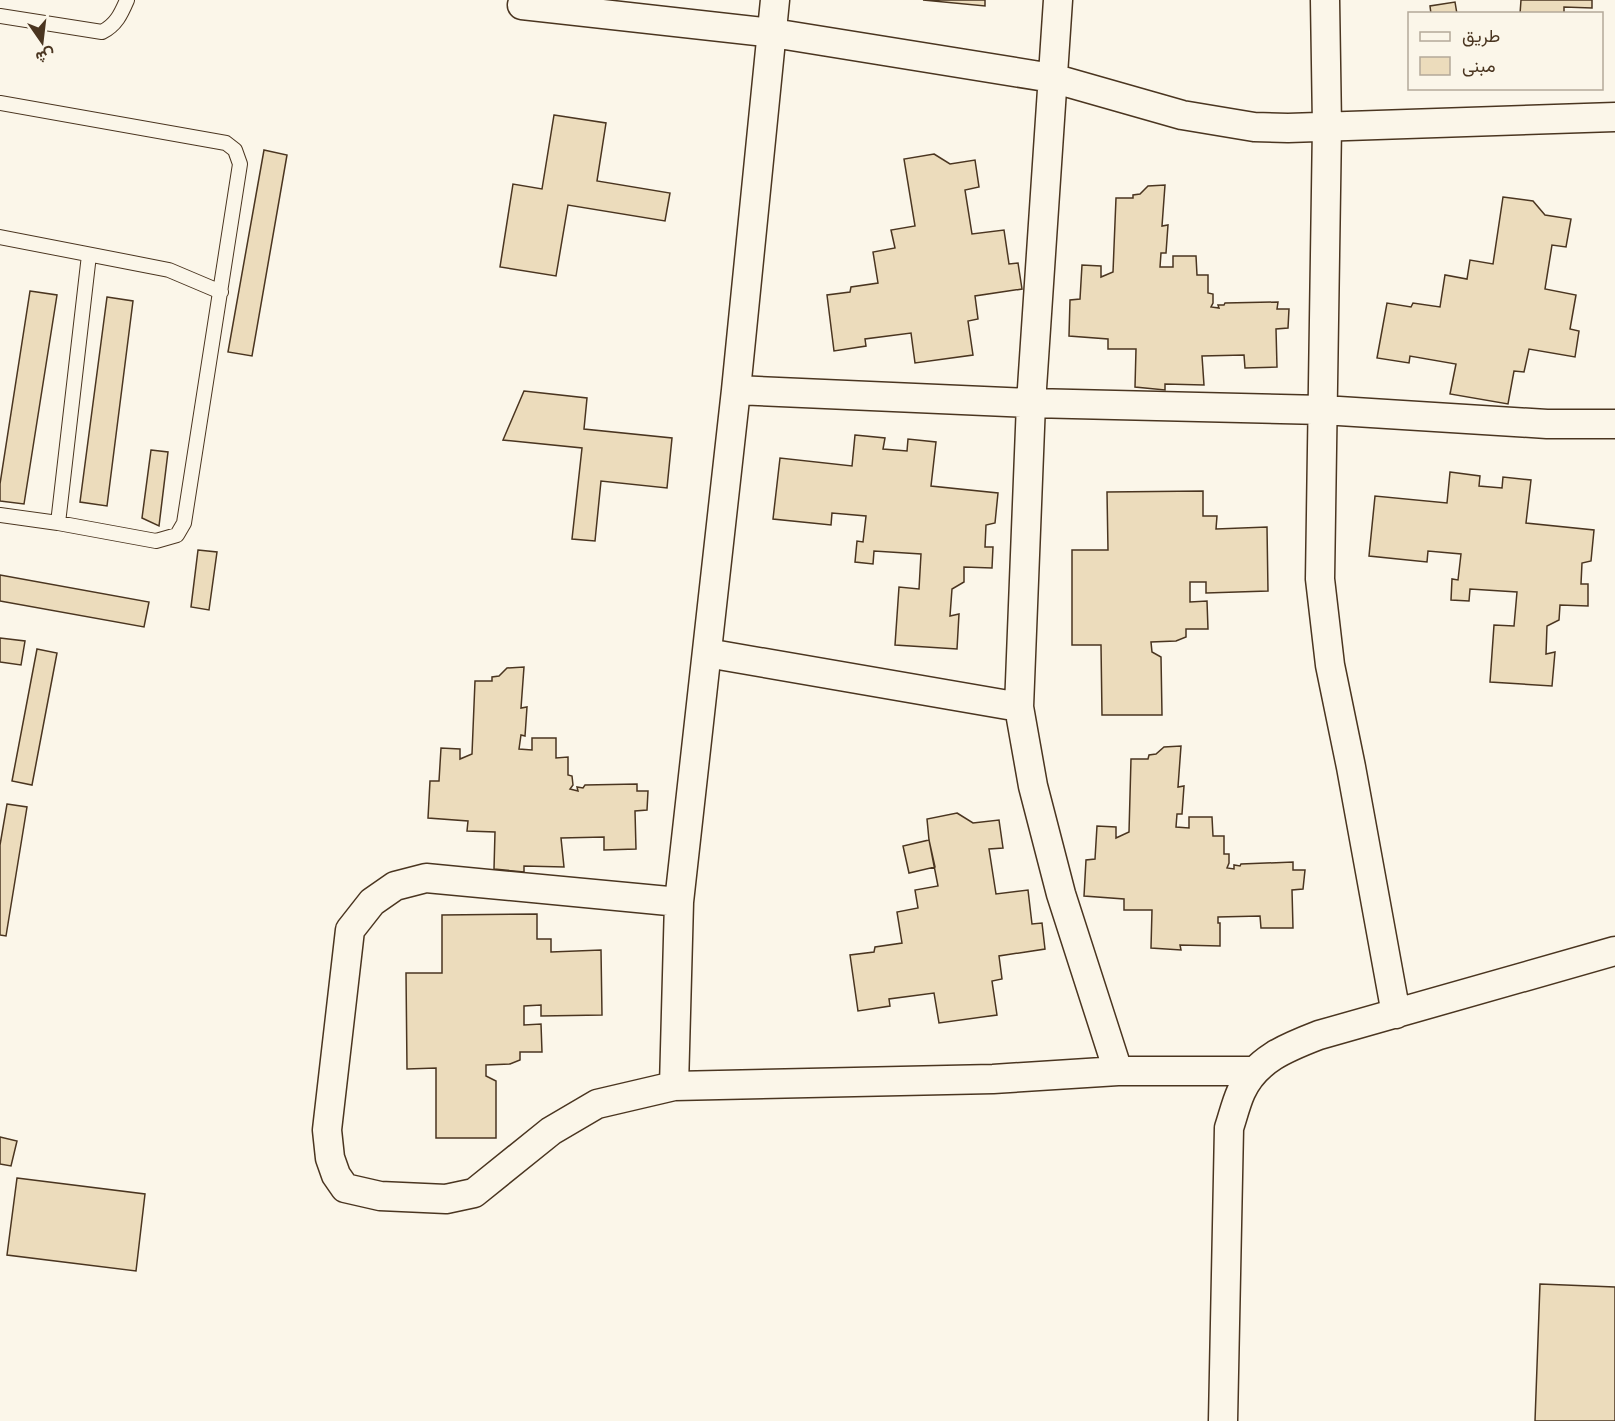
<svg xmlns="http://www.w3.org/2000/svg" width="1615" height="1421" viewBox="0 0 1615 1421" font-family="'Alegreya Sans',Vazirmatn,sans-serif">
<style>
.building{fill:#ecdcbc;stroke:#4a3520;stroke-width:1.5}
.lines{fill:none;stroke-linecap:round;stroke-linejoin:round}
.service-casing{stroke:#4a3520;stroke-width:16}
.minor-casing{stroke:#4a3520;stroke-width:31}
.service{stroke:#fbf6e9;stroke-width:14}
.minor{stroke:#fbf6e9;stroke-width:28}
</style>
<rect width="100%" height="100%" fill="#fbf6e9"/>
<path class="building" d="M923,0h62v6z
M1521,0h71v8l-28,-1v7h-44z
M1455,2l2,12h-26l-1,-8z
M554,115l52,8 -9,58 73,12 -5,28 -97,-16 -12,71 -56,-9 13,-83 29,5z
M264,150l23,5 -35,201 -24,-4z
M934,154l16,10 25,-4 4,27 -14,3 7,44 32,-4 5,34 9,-1 4,26 -47,7 3,23 -10,2 5,34 -58,8 -4,-30 -46,6 1,7 -32,5 -7,-56 23,-3 1,-5 27,-4 -5,-31 22,-4 -4,-18 24,-4 -11,-67z
M1165,185l-3,41 6,-1 -2,28h-5l-1,14h13v-11h23l1,19h11v18l5,1v9l-2,4 8,1 -1,-3h6l1,-2 53,-1 -1,7h12l-1,19 -12,1 1,38 -32,1 -1,-13 -42,1 2,29 -39,-1v6l-30,-3 1,-38h-28v-10l-39,-3 1,-36 10,-1 2,-34 19,1v11l12,-5 3,-74h17v-3l7,-1 8,-8z
M1503,197l30,4 12,14 26,4 -5,28 -14,-2 -7,44 31,6 -6,34 9,2 -4,26 -46,-8 -5,23 -10,-1 -6,33 -58,-10 6,-30 -46,-8 -1,7 -32,-5 10,-55 24,4 2,-4 27,4 5,-32 22,4 3,-19 23,4z
M30,291l27,4 -33,209 -24,-3v-17z
M107,297l26,4 -26,205 -27,-4z
M524,391l63,7 -3,31 88,9 -5,50 -66,-7 -6,60 -23,-2 10,-91 -79,-8z
M855,435l30,3 -2,11 24,2 1,-12 28,3 -5,44 67,7 -3,30 -9,2 -1,22h8l-1,21 -28,-1v15l-12,7 -2,27 9,-2 -2,35 -62,-4 4,-58 20,2 2,-35 -47,-3 -1,13 -18,-2 2,-21 6,1 3,-26 -34,-3 -1,12 -58,-6 7,-61 72,8z
M151,450l17,2 -9,74 -17,-8z
M1450,472l30,4 -1,10 23,2 1,-11 28,3 -5,43 68,7 -3,31 -9,2 -1,21h7v22l-28,-1 -1,15 -12,6 -1,28 9,-2 -3,34 -62,-4 4,-57 20,1 3,-34 -47,-3 -1,12 -18,-1 1,-21 6,1 3,-26 -33,-3 -1,11 -58,-6 6,-60 72,7z
M1203,491v25h14l-1,13 51,-2 1,64 -62,2v-11h-16v20l17,-1 1,28h-22v8l-10,4 -25,1 1,10 9,5 1,58h-60l-1,-70h-29v-95h36l-1,-58z
M198,550l19,2 -8,58 -18,-3z
M0,575l149,27 -5,25 -144,-26z
M0,638l25,3 -4,24 -21,-3z
M37,649l20,4 -25,132 -20,-4z
M524,667l-3,41 6,-1 -2,29 -4,-1 -2,14 13,1v-12h24v20l12,-1v18l4,1 1,9 -3,4 8,2 -1,-4 6,1 2,-3 52,-1v7h11l-1,19 -12,1 1,38 -32,1v-13l-43,1 3,29 -40,-1v6l-30,-3 1,-37 -28,-1 1,-10 -40,-3 2,-37h9l2,-33 19,1v10l12,-5 3,-73h17v-4l7,-1 8,-8z
M1181,746l-3,41 6,-1 -2,28h-5l-1,13 13,1v-11h23l1,19h11v18h5v9l-2,5 7,1v-4l6,1 1,-2 52,-2v8h12l-2,19 -11,1 1,38h-32l-1,-12 -42,1v6h2v23l-40,-1 1,5 -30,-2 1,-38h-28v-11l-40,-3 2,-36 9,-1 2,-33 19,1v11l13,-6 2,-73h17l1,-4 7,-1 8,-7z
M7,804l20,3 -21,129 -6,-1v-90z
M957,813l16,10 26,-3 4,28 -14,1 7,45 32,-4 4,34 10,-1 3,26 -46,7 3,23 -10,2 5,34 -58,8 -5,-30 -45,6 1,7 -32,5 -8,-56 24,-3 1,-5 27,-4 -5,-31 21,-4 -3,-18 23,-4 -9,-46 -2,-21z
M929,840l6,27 -26,6 -6,-27z
M537,914v25h14v13l50,-2 1,65 -61,1v-11l-17,1v19l17,-1 1,28h-22v8l-10,4 -24,1v11l10,5v57h-60v-70l-29,1 -1,-96h36v-58z
M0,1137l17,4 -6,25 -11,-2z
M17,1178l128,16 -9,77 -129,-16z
M1540,1284l75,3v134h-80z"/>
<g class="lines">
<defs>
<path id="service" d="M0,16l102,16c14,-7 19,-18 25,-32
M0,103l226,40 9,7 5,14 -56,359 -7,12 -21,6 -98,-18 -58,-8
M0,237l169,33 52,22
M58,523l31,-268"/>
<path id="minor" d="M1058,0l-27,403 -12,304 14,79 28,108 57,177
M1325,0l2,126 -7,453 10,86 21,102 45,247
M522,5l251,28 279,45 130,37 72,12 34,1 327,-11
M736,390l295,13 292,7 224,14h68
M707,653l312,54
M679,902l-253,-24 -31,8 -23,16 -22,28 -23,200 3,28 6,17 9,13 35,8 66,3 28,-6 77,-62 46,-27 77,-18 319,-7 125,-8h137
M674,1086l5,-184 57,-512 39,-390
M1223,1421l6,-293c4,-12 7,-25 12,-36 15,-33 47,-45 78,-57l296,-84"/>
</defs>
<use href="#service" class="service-casing"/>
<use href="#minor" class="minor-casing"/>
<use href="#service" class="service"/>
<use href="#minor" class="minor"/>
</g>
<rect x="1408" y="12" width="195" height="78" fill="#fbf6e9" stroke="#b4a999" stroke-width="1.5"/>
<rect x="1420" y="32" width="30" height="9" fill="#fbf6e9" stroke="#b4a999" stroke-width="1.5"/>
<text x="1462" y="42" font-size="18" fill="#4a3520">طريق</text>
<rect x="1420" y="57" width="30" height="18" fill="#ecdcbc" stroke="#b4a999" stroke-width="1.5"/>
<text x="1462" y="72" font-size="18" fill="#4a3520">مبنى</text>
<g transform="translate(42 42) rotate(166)" stroke="#fbf6e9" stroke-width="4.5" paint-order="stroke">
<path d="M0-4.5L10 22L0 15L-10 22Z" fill="#4a3520"/>
<text y="-9" font-size="16" font-weight="bold" text-anchor="middle" fill="#4a3520">ش</text>
</g>
</svg>
